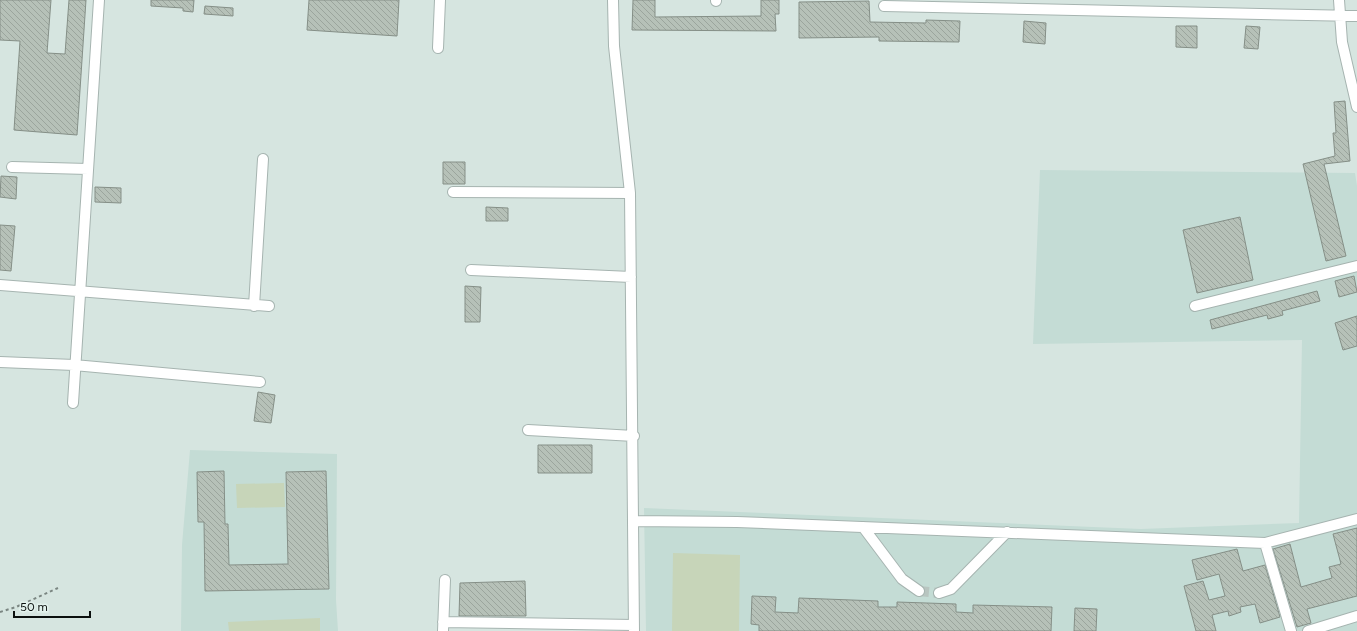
<svg xmlns="http://www.w3.org/2000/svg" width="1357" height="631" viewBox="0 0 1357 631" font-family="Figtree,sans-serif">
<style>
.built{fill:#c4dcd5}
.grass{fill:#c7d5b9}
.building{fill:url(#building-back-hatch);stroke:#858f87}
.lines{fill:none;stroke-linecap:round;stroke-linejoin:round}
.minor-tunnel{stroke:#b8c5c0;stroke-width:10;stroke-dasharray:10 5;stroke-linecap:butt}
.minor-casing{stroke:#a6b4b0;stroke-width:12}
.path{stroke:#7b8682;stroke-width:2;stroke-dasharray:3 3;stroke-linecap:butt}
.minor{stroke:#fff;stroke-width:10}
</style>
<defs>
<pattern id="building-back-hatch" width="6" height="6" patternUnits="userSpaceOnUse"><rect width="6" height="6" fill="#b6c1b8"/><path d="M-1 5l2 2M0 0l6 6M5-1l2 2" fill="none" stroke="#9ba59d"/></pattern>
</defs>
<rect width="100%" height="100%" fill="#d6e5e0"/>
<path class="built" d="M1040,170l315,3 2,13v445h-711l-2,-123 497,21 158,-6 3,-183 -269,4z
M190,450l147,4 -1,146 2,31h-157l1,-86z"/>
<path class="grass" d="M284,483l1,24 -48,1 -1,-24z
M673,553l67,2 -1,76h-67z
M320,618v13h-91l-1,-9z"/>
<path class="building" d="M0,0h51l-4,53 18,1 4,-54h17l-9,135 -63,-5 6,-89 -20,-1z
M151,0h43l-1,12 -10,-1v-3l-32,-2z
M309,0h90l-2,36 -90,-6z
M633,0h22v17l106,-1v-16h18v14h-4l1,17 -144,-1z
M869,1l1,21 56,1v-3l34,1 -1,21 -80,-1v-4l-80,1v-36z
M205,6l28,2v8l-29,-2z
M1024,21l22,2 -1,21 -22,-2z
M1176,26h21v22l-21,-1z
M1246,26l14,1 -2,22 -14,-1z
M1345,101l5,60 -26,3 22,92 -20,5 -23,-97 32,-8 -2,-23h3l-2,-31z
M443,162h22v22h-22z
M1,176l16,1 -1,22 -16,-2z
M95,187l26,1v15l-26,-1z
M486,207l22,1v13h-22z
M1240,217l13,63 -56,13 -14,-63z
M0,225l15,1 -4,45 -11,-1z
M1354,276l3,16 -18,5 -4,-16z
M465,286l16,1 -1,35h-15z
M1317,291l3,10 -38,10 1,4 -15,4 -1,-4 -55,14 -2,-9z
M1357,316v30l-14,4 -8,-27z
M258,392l17,3 -4,28 -17,-2z
M538,445h54v28h-54z
M224,471l1,53h3l1,41 59,-1 -2,-92 40,-1 3,118 -124,2 -1,-69h-6l-1,-50z
M1357,528v68l-50,13 4,14 -14,4 -24,-78 17,-5 11,43 31,-9 -3,-11 12,-3 -8,-30z
M1237,549l6,22 22,-6 15,52 -20,6 -5,-19 -15,3 1,5 -12,4 -1,-5 -16,4 4,16h-20l-12,-45 19,-5 6,19 16,-4 -6,-22 -22,6 -5,-20z
M525,581l1,35h-67l1,-33z
M752,596l24,1 -1,15 23,1 1,-15 79,3v6h19v-5l59,2v8l17,1v-8l79,2 -1,24h-292v-6l-8,-1z
M1075,608l22,1 -1,22h-22z"/>
<g class="lines">
<path class="minor-tunnel" d="M919,591l20,2"/>
<defs>
<path id="minor" d="M613,0l1,46 16,147 4,438
M1339,0l3,42 15,65
M716,1v-1
M884,6l473,10
M438,48l2,-48
M12,167l76,2
M453,192l177,1
M471,270l160,7
M0,285l269,21
M254,306l9,-147
M1195,306l162,-40
M0,362l74,3 186,17
M73,403l26,-403
M528,430l106,6
M633,521l104,1 528,21 92,-24
M863,527l39,52 17,12
M1265,543l26,88
M939,593l12,-4 56,-57
M443,622l191,3
M443,631l2,-51
M1308,631l49,-15"/>
</defs>
<use href="#minor" class="minor-casing"/>
<path class="path" d="M0,612l16,-5 42,-19"/>
<use href="#minor" class="minor"/>
</g>
<path d="M14 611v6h76v-6" fill="none" stroke="#0b100e" stroke-width="2"/>
<text x="20" y="611" font-size="12" fill="#0b100e" stroke="#e3f2ed" stroke-width="3" paint-order="stroke">50 m</text>
</svg>
